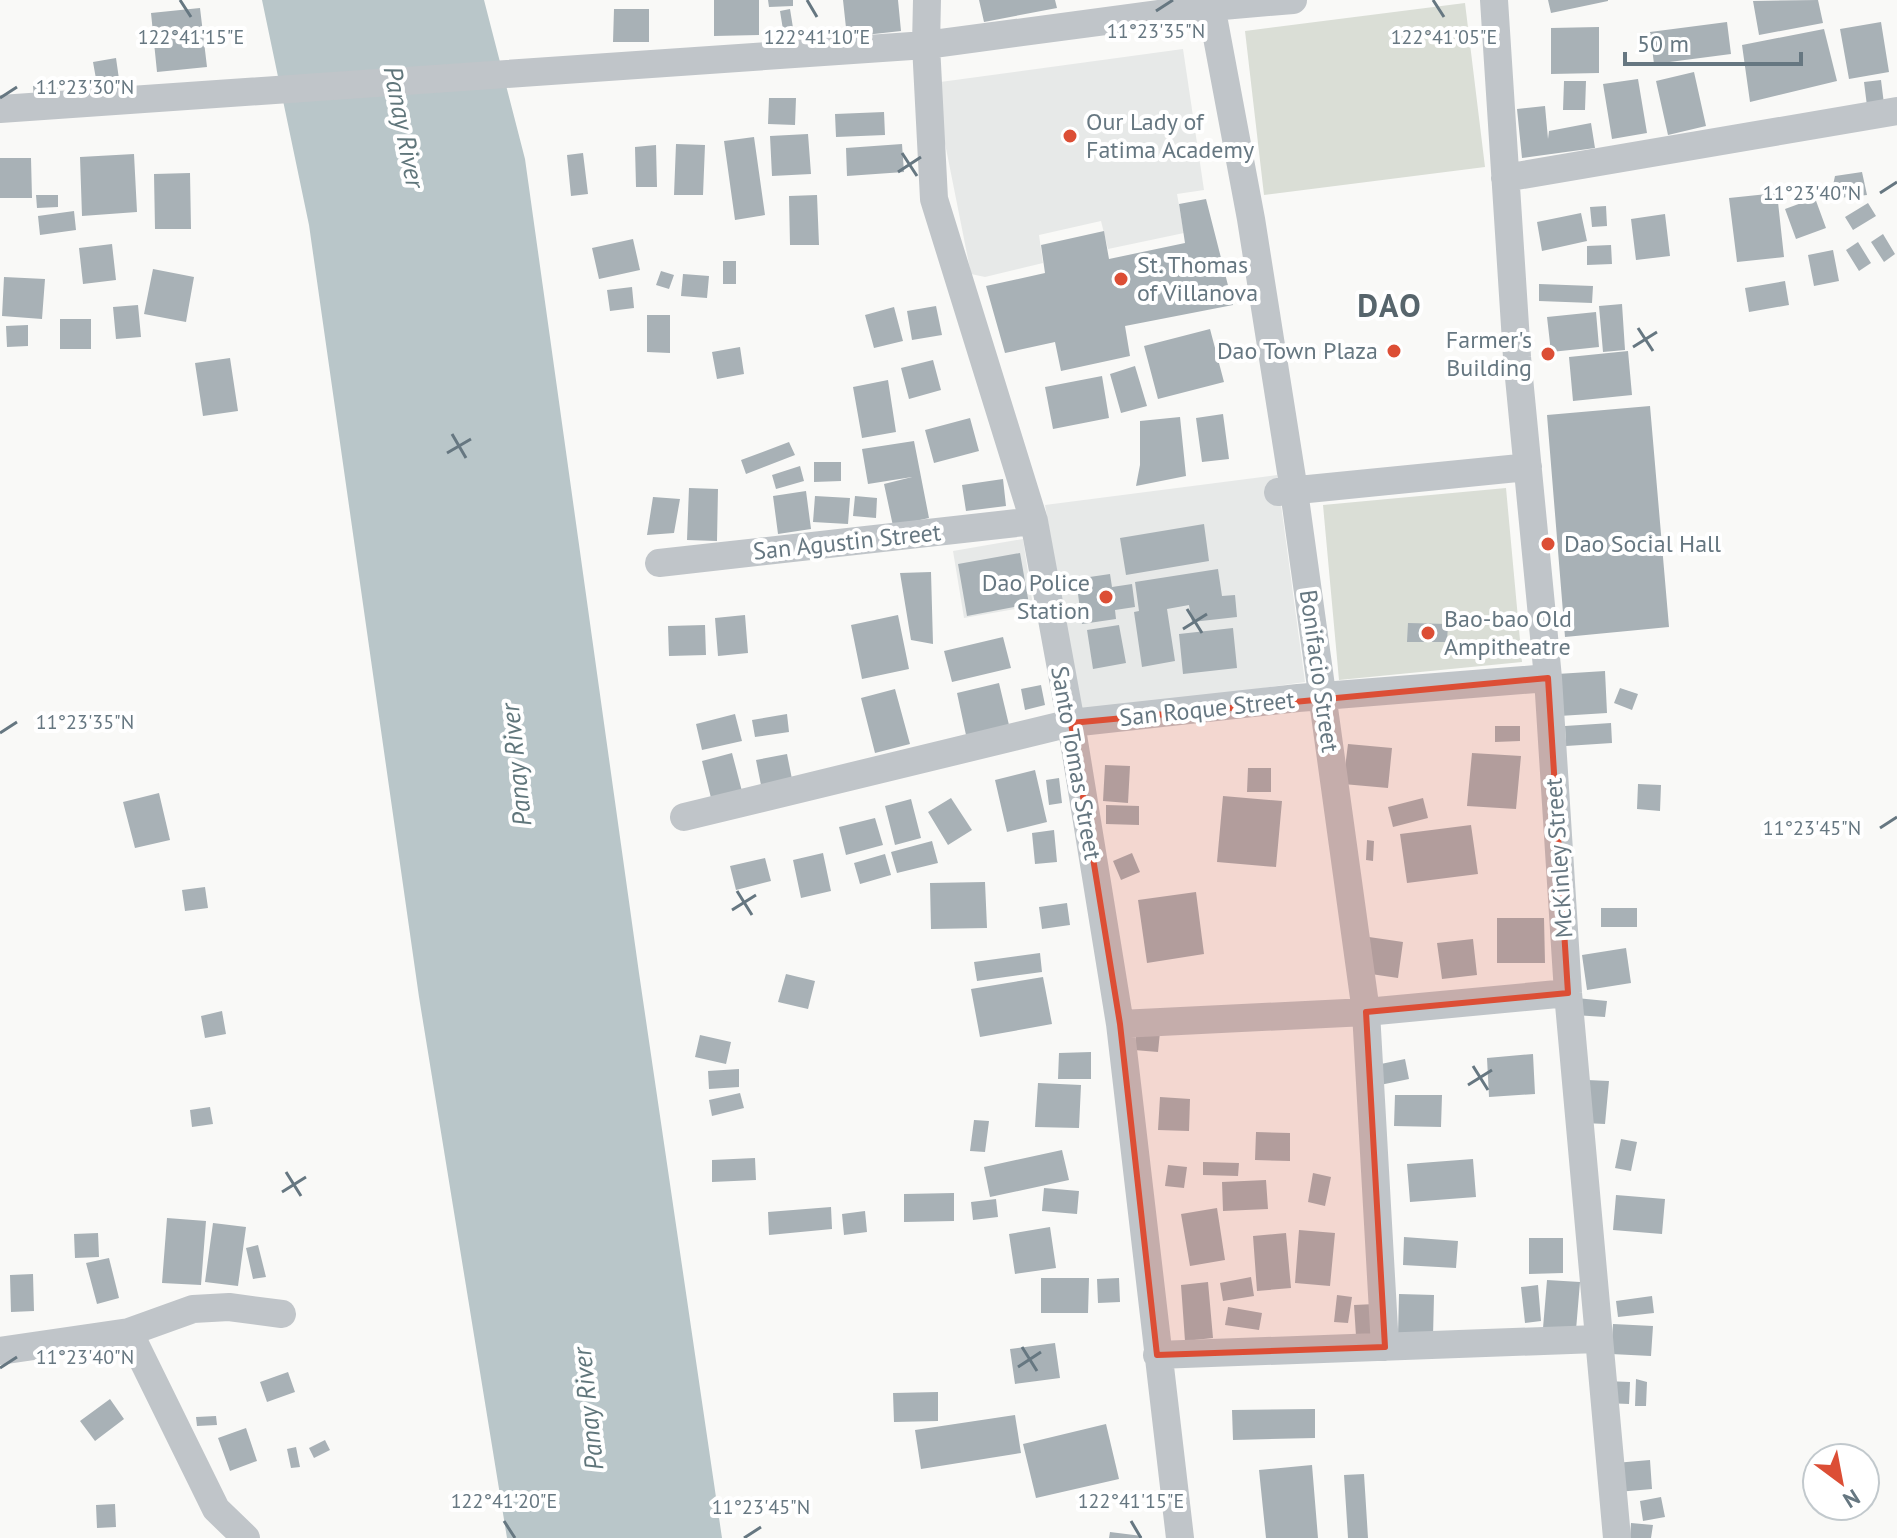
<svg xmlns="http://www.w3.org/2000/svg" width="1897" height="1538" viewBox="0 0 1897 1538" font-family="'PT Sans',sans-serif">
<style>
.built{fill:#e7e9e8}
.green{fill:#daded6}
.water{fill:#b9c6c9}
.building{fill:#a8b1b6}
.lines{fill:none;stroke-linecap:round;stroke-linejoin:round}
.minor{stroke:#c0c5c9;stroke-width:28}
.marked{fill:#dc4e35;fill-opacity:0.2;stroke:#dc4e35;stroke-width:6;stroke-linejoin:round}
.ticks{fill:none;stroke:#667781;stroke-width:3}
.poi-dot{fill:#dc4e35;stroke:#fff;stroke-width:3}
.labels{text-anchor:middle;stroke-width:8;stroke-linejoin:round;paint-order:stroke}
.poi-label{font-size:24px;fill:#667781;stroke:#fff;text-anchor:start}
.street-label{font-size:24px;fill:#667781;stroke:#fff}
.water-label{font-size:26px;font-style:italic;fill:#60767b;stroke:#fff}
.district-label{font-size:32px;font-weight:bold;letter-spacing:2px;fill:#57656c;stroke:#fff}
.ticks-label{font-size:20px;text-anchor:middle;fill:#667781;stroke:#fff;stroke-width:8;stroke-linejoin:round;paint-order:stroke}
</style>
<rect width="100%" height="100%" fill="#f9f9f7"/>
<path class="built" d="M1183,49l21,141 -27,4 7,39 -76,16 -7,-28 -62,14 4,28 -58,14 -14,-3 -38,-191z
M1277,475l28,207 -223,32 -37,-209z
M1023,539l10,67 -69,12 -11,-67z"/>
<path class="green" d="M1465,3l20,164 -221,28 -19,-164z
M1506,488l16,174 -183,18 -16,-175z"/>
<path class="water" d="M262,0h222l41,159 114,814 83,565h-215l-88,-541 -110,-772z"/>
<path class="building" d="M714,0h45v35l-45,1z
M768,0h25v6l-24,1z
M843,0h55l3,31 -54,6z
M979,0h76l2,8 -73,14z
M1548,0h60v1l-57,12z
M1818,0l5,23 -64,12 -6,-34z
M200,8l7,59 -50,5 -6,-59z
M614,9h35v33h-36z
M790,9l4,25 -10,2 -4,-25z
M1727,22l4,32 -77,10 -4,-32z
M1881,22l8,50 -40,7 -9,-50z
M1599,27v46l-48,1v-46z
M1824,29l13,52 -87,21 -8,-57z
M116,58l4,28 -22,4 -5,-28z
M1694,72l12,54 -38,9 -12,-54z
M1638,79l9,54 -35,6 -9,-55z
M1881,80l3,24 -17,2 -3,-24z
M1564,81h22l-1,29h-22z
M57,83l2,11 -25,4 -1,-12z
M769,98h27l-1,27 -27,-1z
M1545,106l3,33 1,-8 42,-8 4,25 -73,10 -5,-49z
M884,112l1,23 -49,2 -1,-23z
M808,134l3,40 -39,2 -2,-40z
M754,137l11,78 -30,5 -11,-79z
M676,144l29,1 -2,50h-29z
M902,144l2,28 -57,4 -1,-28z
M656,145l1,42h-21l-1,-40z
M583,153l5,41 -17,2 -4,-41z
M134,154l3,58 -55,4 -2,-59z
M0,158h31l1,40h-32z
M1862,172l5,23 -37,4 5,-23z
M190,173l1,56h-36l-1,-55z
M1777,193l7,64 -47,5 -8,-64z
M36,195h22v12l-21,1z
M817,195l2,50h-29l-1,-49z
M1815,198l11,30 -30,11 -11,-30z
M1206,199l27,106 -108,21 5,30 -69,15 -6,-29 -50,11 -19,-67 59,-13 -4,-28 63,-14 5,28 76,-16 -6,-39z
M1868,203l8,13 -23,14 -8,-13z
M1606,206l1,20 -15,1 -2,-20z
M74,211l2,19 -36,5 -2,-19z
M1581,213l6,28 -45,10 -5,-29z
M1665,214l5,42 -34,4 -5,-41z
M1883,234l12,20 -11,8 -13,-20z
M633,239l7,31 -41,9 -7,-31z
M1858,242l13,21 -12,8 -13,-21z
M112,244l4,36 -33,4 -4,-36z
M1611,245l1,19 -25,1v-19z
M1833,250l6,31 -25,5 -6,-31z
M723,261h13v23h-13z
M153,269l41,8 -8,45 -42,-8z
M661,271l13,4 -5,14 -13,-4z
M683,274l26,2 -2,22 -26,-2z
M4,277l41,2 -3,40 -40,-3z
M1785,281l4,24 -40,7 -4,-24z
M1539,284l54,2 -1,17 -53,-2z
M632,287l2,21 -24,3 -3,-21z
M1622,304l3,46 -22,2 -4,-46z
M138,305l3,32 -25,2 -3,-32z
M936,306l6,29 -30,5 -5,-29z
M894,307l9,34 -29,7 -9,-33z
M1596,312l3,35 -48,5 -4,-35z
M647,315h23v38l-23,-1z
M60,319h31v30h-31z
M28,325v21l-21,1 -1,-21z
M1210,329l14,53 -66,17 -14,-53z
M740,347l4,27 -27,5 -5,-27z
M1628,351l4,44 -59,6 -4,-44z
M230,358l8,53 -35,5 -8,-53z
M933,360l8,30 -32,9 -8,-31z
M1135,366l12,40 -26,7 -11,-39z
M1102,376l7,42 -56,11 -8,-42z
M888,380l8,52 -34,6 -9,-51z
M1650,406l19,221 -104,10 -18,-222z
M1223,414l6,45 -27,3 -6,-44z
M1180,417l6,59 -50,10 4,-21v-44z
M970,418l9,33 -45,12 -9,-33z
M914,441l15,77 -36,8 -9,-42 28,-7 -44,7 -6,-35z
M789,442l6,13 -49,19 -5,-14z
M814,462h27v19l-27,1z
M800,466l4,15 -28,8 -4,-14z
M1003,479l3,27 -40,5 -4,-26z
M689,488l29,1 -1,52 -30,-1z
M806,491l5,38 -33,5 -5,-38z
M815,496l35,2 -2,26 -35,-2z
M855,496l22,2 -1,20 -23,-2z
M653,497l27,2 -6,34 -27,2z
M1204,524l5,37 -83,14 -6,-37z
M1020,553l9,51 -62,12 -9,-52z
M1218,569l4,27 13,-1 2,22 -45,5 -3,-17 -22,4 8,52 -33,6 -8,-55 5,-1 -4,-29z
M931,572l2,72 -22,-4 -11,-67z
M1110,574l2,13 20,-3 3,23 -20,3 1,9 -34,5 -6,-45z
M745,615l3,38 -30,3 -3,-38z
M898,615l11,54 -47,10 -11,-54z
M1408,623l40,1 -1,18h-40z
M705,625l1,30 -37,1 -1,-30z
M1119,625l7,38 -33,6 -6,-39z
M1233,628l4,40 -54,6 -4,-40z
M1003,637l8,31 -59,14 -8,-31z
M1605,671l2,42 -48,3 -2,-42z
M999,683l10,42 -43,10 -9,-42z
M1041,685l4,20 -20,5 -4,-21z
M1620,688l18,6 -6,16 -18,-7z
M895,689l15,55 -35,9 -14,-55z
M735,714l7,27 -40,9 -6,-26z
M787,714l2,18 -34,5 -3,-17z
M1611,723l1,20 -46,3 -1,-20z
M1495,726h25v15l-25,1z
M1348,744l44,4 -4,40 -45,-4z
M732,753l12,46 -31,7 -11,-45z
M1472,753l49,3 -5,53 -49,-3z
M787,754l5,25 -31,6 -5,-25z
M1105,765l25,1 -2,37 -25,-2z
M1248,768h23v24h-24z
M1035,770l12,52 -40,10 -12,-52z
M1059,778l3,25 -13,2 -3,-25z
M1638,784l23,1 -1,26 -23,-2z
M159,793l11,47 -35,8 -12,-46z
M1223,796l59,5 -6,66 -59,-5z
M951,798l21,32 -24,15 -20,-33z
M1423,798l5,20 -35,9 -5,-20z
M911,799l10,39 -26,7 -10,-39z
M1106,805l33,1v19l-33,-1z
M875,818l8,27 -37,10 -7,-28z
M1471,825l7,49 -71,9 -7,-49z
M1054,830l3,32 -22,2 -3,-31z
M1367,840l7,1 -1,20 -7,-1z
M932,841l6,22 -41,10 -6,-21z
M823,853l8,38 -30,7 -8,-38z
M1132,853l8,19 -19,8 -8,-19z
M885,854l6,21 -31,9 -6,-21z
M765,858l6,23 -35,9 -6,-24z
M985,882l2,46 -56,1 -1,-46z
M205,887l3,21 -23,3 -3,-21z
M1196,892l8,62 -57,9 -9,-63z
M1067,903l3,22 -28,4 -3,-22z
M1601,908h36v19h-36z
M1497,918h47l1,45h-48z
M1369,937l34,5 -5,36 -34,-5z
M1473,939l4,36 -35,4 -5,-36z
M1626,948l5,35 -44,7 -5,-35z
M1040,953l2,19 -65,9 -3,-19z
M786,974l29,7 -7,28 -30,-7z
M1043,977l9,47 -72,13 -9,-48z
M1576,998l31,3 -2,16 -31,-2z
M222,1011l4,23 -21,4 -4,-22z
M1137,1029l23,3 -2,20 -24,-2z
M700,1035l31,7 -5,22 -31,-7z
M1091,1052v27h-33l1,-26z
M1533,1054l2,40 -46,3 -2,-39z
M1405,1059l4,20 -29,6 -4,-20z
M739,1069v18l-30,2 -1,-18z
M1587,1080l22,1 -4,43 -21,-1z
M1038,1083l43,2 -2,43 -44,-1z
M740,1093l4,15 -32,8 -3,-16z
M1395,1095h47l-1,32 -47,-1z
M1160,1097l30,2 -1,32 -31,-1z
M210,1107l3,17 -21,3 -2,-17z
M974,1120l15,1 -4,31 -15,-1z
M1256,1132l34,1v28l-35,-1z
M1621,1139l16,3 -6,29 -16,-3z
M1062,1150l7,30 -79,17 -6,-30z
M755,1158l1,22 -44,2v-22z
M1473,1159l3,38 -66,5 -3,-38z
M1203,1162l36,1 -1,13 -35,-1z
M1168,1165l19,2 -3,21 -19,-2z
M1313,1173l18,4 -6,29 -17,-4z
M1266,1180l2,29 -45,2 -1,-29z
M1044,1188l35,3 -2,23 -35,-3z
M954,1193v28l-50,1v-28z
M1616,1195l49,4 -3,35 -49,-4z
M996,1199l2,18 -25,3 -2,-18z
M831,1207l1,22 -63,6 -1,-23z
M1217,1208l8,52 -35,6 -9,-52z
M865,1211l2,21 -23,3 -2,-21z
M167,1218l39,3 -5,64 -39,-2z
M213,1223l33,4 -8,59 -33,-4z
M1050,1227l6,41 -41,6 -6,-40z
M1299,1230l36,3 -5,53 -35,-3z
M98,1233l1,24 -24,1 -1,-24z
M1286,1233l5,55 -34,3 -4,-55z
M1404,1237l54,4 -2,27 -53,-3z
M1529,1238h34v35l-34,1z
M258,1245l8,32 -13,2 -7,-31z
M109,1258l10,40 -22,6 -11,-41z
M33,1274l1,37 -23,1 -1,-37z
M1251,1277l3,19 -31,5 -3,-18z
M1041,1278h48l-1,35h-47z
M1119,1278l1,24 -22,1 -1,-24z
M1547,1280l33,2 -4,48 -33,-2z
M1208,1282l5,56 -28,3 -4,-56z
M1538,1285l3,36 -16,2 -4,-36z
M1399,1294l35,1 -1,42 -35,-1z
M1337,1295l15,2 -4,26 -14,-1z
M1652,1296l2,17 -36,4 -2,-16z
M1375,1304l2,31 -21,1 -2,-31z
M1228,1307l34,6 -3,17 -34,-5z
M1613,1324l40,2 -2,30 -40,-2z
M1055,1343l5,35 -45,6 -5,-35z
M288,1372l7,20 -28,10 -7,-20z
M1636,1379l11,3 -1,24h-11z
M1606,1381l24,1 -1,22 -24,-1z
M938,1392v29l-44,1 -1,-29z
M110,1399l14,20 -29,22 -15,-20z
M1315,1409v29l-82,2 -1,-30z
M1015,1415l6,38 -100,16 -6,-39z
M216,1416l1,9 -20,1 -1,-9z
M1106,1424l13,55 -83,19 -13,-54z
M246,1428l11,33 -27,10 -12,-33z
M325,1440l5,10 -16,8 -5,-10z
M296,1447l4,20 -9,1 -4,-19z
M1650,1460l2,29 -35,3 -2,-29z
M1312,1465l6,73h-52l-7,-68z
M1364,1474l4,64h-20l-4,-63z
M1661,1497l4,20 -22,4 -3,-20z
M115,1504l1,23 -19,1 -1,-23z
M1631,1523l22,2 -2,13h-21z
M1110,1532l32,4v2h-33z"/>
<g class="lines">
<path class="minor" d="M927,0l-1,45 8,154 100,322 37,202 49,301 60,514
M1210,0l41,219 43,272 72,521 19,335
M1494,0l23,357 31,321 20,315 49,545
M0,109l926,-64 285,-38 82,-7
M1505,178l392,-67
M1278,492l250,-25
M659,563l375,-42
M684,817l387,-94 227,-25 250,-20
M1120,1024l246,-12 202,-19
M129,1332l64,-23 36,-2 53,7
M0,1351l129,-19 87,177 30,29
M1157,1355l440,-16"/>
</g>
<path class="marked" d="M1548,678l20,315 -202,19 19,335 -228,8 -37,-331 -49,-301z"/>
<path class="ticks" d="M180,0l11,17M807,0l10,17M1433,0l11,17M1156,11l17,-11M0,98l17,-11M902,153l15,23M898,172l23,-15M1880,193l17,-11M1638,328l15,23M1633,347l24,-15M452,434l14,24M447,453l24,-14M1187,609l15,24M1183,629l24,-15M0,733l17,-11M1880,828l17,-11M737,891l15,24M732,910l24,-15M1473,1066l15,24M1468,1085l24,-15M286,1172l15,24M282,1192l24,-15M1022,1347l15,24M1018,1367l23,-15M0,1368l17,-11M504,1521l11,17M1131,1521l10,17M744,1538l17,-11"/>
<g class="poi-dot">
<circle cx="1070" cy="136" r="8"/>
<circle cx="1121" cy="279" r="8"/>
<circle cx="1394" cy="351" r="8"/>
<circle cx="1548" cy="354" r="8"/>
<circle cx="1548" cy="544" r="8"/>
<circle cx="1106" cy="597" r="8"/>
<circle cx="1428" cy="633" r="8"/>
</g>
<g class="labels">
<g class="poi-label">
<text x="1086" y="130">Our Lady of<tspan x="1086" dy="28">Fatima Academy</tspan></text>
<text x="1137" y="273">St. Thomas<tspan x="1137" dy="28">of Villanova</tspan></text>
<text x="1532" y="348" text-anchor="end">Farmer's<tspan x="1532" dy="28">Building</tspan></text>
<text x="1378" y="359" text-anchor="end">Dao Town Plaza</text>
<text x="1564" y="552">Dao Social Hall</text>
<text x="1090" y="591" text-anchor="end">Dao Police<tspan x="1090" dy="28">Station</tspan></text>
<text x="1444" y="627">Bao-bao Old<tspan x="1444" dy="28">Ampitheatre</tspan></text>
</g>
<g class="street-label">
<text transform="translate(847 542) rotate(-6)" y="8">San Agustin Street</text>
<text transform="translate(1319 671) rotate(82)" y="8">Bonifacio Street</text>
<text transform="translate(1207 709) rotate(-6)" y="8">San Roque Street</text>
<text transform="translate(1076 763) rotate(80)" y="8">Santo Tomas Street</text>
<text transform="translate(1559 858) rotate(-94)" y="8">McKinley Street</text>
</g>
<g class="water-label">
<text transform="translate(404 127) rotate(79)" y="9">Panay River</text>
<text transform="translate(516 765) rotate(-96)" y="9">Panay River</text>
<text transform="translate(588 1409) rotate(-96)" y="9">Panay River</text>
</g>
<g class="district-label">
<text x="1390" y="317">DAO</text>
</g>
</g>
<g class="ticks-label">
<text x="1156" y="38">11°23'35"N</text>
<text x="191" y="44">122°41'15"E</text>
<text x="817" y="44">122°41'10"E</text>
<text x="1444" y="44">122°41'05"E</text>
<text x="85" y="94">11°23'30"N</text>
<text x="1812" y="200">11°23'40"N</text>
<text x="85" y="729">11°23'35"N</text>
<text x="1812" y="835">11°23'45"N</text>
<text x="85" y="1364">11°23'40"N</text>
<text x="504" y="1508">122°41'20"E</text>
<text x="1131" y="1508">122°41'15"E</text>
<text x="761" y="1514">11°23'45"N</text>
</g>
<g transform="translate(1841 1482) rotate(148)"><circle r="38" fill="#ffffff" stroke="#c2c9cd" stroke-width="2"/>
<path d="M0-6L14 30L0 20L-14 30Z" fill="#dc4e35"/>
<text y="-12" font-size="22" font-weight="bold" text-anchor="middle" fill="#667781">N</text>
</g>
<path d="M1625 52v12h176v-12" fill="none" stroke="#667781" stroke-width="4"/>
<text x="1637" y="52" font-size="24" fill="#667781" stroke="#ffffff" stroke-width="6" paint-order="stroke">50 m</text>
</svg>
